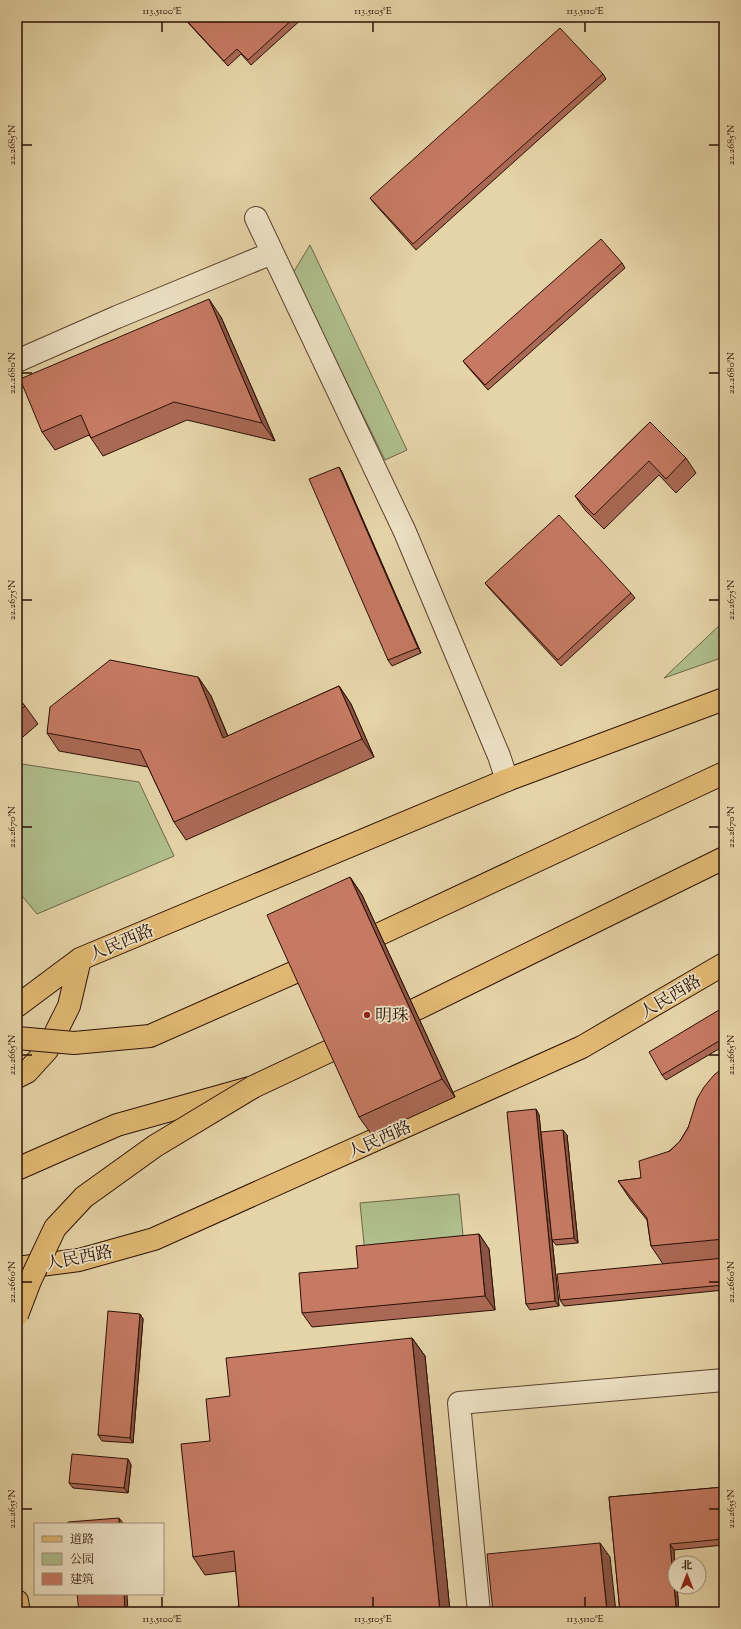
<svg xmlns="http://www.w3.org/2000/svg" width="741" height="1629" viewBox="0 0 741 1629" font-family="'Sorts Mill Goudy','Noto Serif SC',serif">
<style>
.green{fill:#afbe8c;stroke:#6d6648}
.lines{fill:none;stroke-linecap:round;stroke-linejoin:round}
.minor-casing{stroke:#5a402c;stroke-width:24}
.major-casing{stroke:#2b0f03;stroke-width:24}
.highway-casing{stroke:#2b0f03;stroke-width:24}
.minor{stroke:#eee3c6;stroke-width:22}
.major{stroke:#e2ba74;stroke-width:22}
.highway{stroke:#e2ba74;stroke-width:22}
.highway-bridge-casing{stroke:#2b0f03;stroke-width:24;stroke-linecap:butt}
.highway-bridge{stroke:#e2ba74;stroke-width:22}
.wall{fill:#aa6955;stroke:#2b0f03}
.shaded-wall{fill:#8b5545;stroke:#2b0f03}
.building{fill:#c67a63;stroke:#2b0f03}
.ticks{fill:none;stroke:#2b0f03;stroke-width:1.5}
.poi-dot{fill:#8f2418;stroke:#eee3c6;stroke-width:1.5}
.labels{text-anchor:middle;stroke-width:3.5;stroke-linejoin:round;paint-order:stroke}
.street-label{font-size:17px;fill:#2b0f03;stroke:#eee3c6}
.poi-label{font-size:17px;fill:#2b0f03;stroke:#eee3c6;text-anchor:start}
.neatline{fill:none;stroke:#2b0f03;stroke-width:1.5}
.ticks-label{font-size:10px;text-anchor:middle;fill:#2b0f03}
</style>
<rect width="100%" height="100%" fill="#e5d4a8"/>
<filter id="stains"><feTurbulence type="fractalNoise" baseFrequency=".005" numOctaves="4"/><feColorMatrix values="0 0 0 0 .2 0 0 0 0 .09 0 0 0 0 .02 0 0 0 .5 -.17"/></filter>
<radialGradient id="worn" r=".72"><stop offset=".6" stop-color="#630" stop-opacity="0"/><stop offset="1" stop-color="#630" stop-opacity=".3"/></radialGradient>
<path class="green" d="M310,245l97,205 -22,10 -92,-187z
M724,621v36l-60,21z
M22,764l117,18 35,74 -137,58 -20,-24v-122z
M459,1194l5,51 -99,9 -5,-51z"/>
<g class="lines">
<defs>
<path id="minor" d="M256,218l149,314 94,224 8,24
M17,361l100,-44 155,-64
M479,1612l-20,-209 265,-23"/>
<path id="major" d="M17,1006l63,-47 427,-179 217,-81
M17,1077l10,-5 20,-22 22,-44 11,-47
M17,1268l62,-8 75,-21 428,-192 142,-83"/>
<path id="highway" d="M354,946l370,-173
M388,1023l336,-165
M17,1169l100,-44 136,-38 104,-49
M17,1601l2,11"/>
</defs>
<use href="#minor" class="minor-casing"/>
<use href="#major" class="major-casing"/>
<use href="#highway" class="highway-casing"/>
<use href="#minor" class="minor"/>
<use href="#major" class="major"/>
<use href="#highway" class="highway"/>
<defs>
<path id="highway-bridge" d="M17,1038l57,5 76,-7 170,-75
M17,1315l13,-34 25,-53 29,-31 71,-51 98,-59"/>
</defs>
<use href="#highway-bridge" class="highway-bridge-casing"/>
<use href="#highway-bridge" class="highway-bridge"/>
</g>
<path class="wall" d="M190,17h114l-53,48 -10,-11 -13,12 -38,-41 -4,-5z
M603,74l3,5 -190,171 -42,-47 -4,-5z
M622,263l3,5 -137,122 -21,-24 -4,-5z
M221,317l54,124 -88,-21 -84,36 -14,-21 -34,15 -13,-18z
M650,422l36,36 10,15 -20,20 -17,-18 -55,54 -19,-19 -10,-14z
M339,467l3,5 79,181 -29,13 -4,-6z
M485,583l146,10 4,5 -74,68 -72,-78z
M198,677l13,19 17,40 111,-50 12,18 23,53 -188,83 -12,-18 -26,-55 -89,-16 -12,-18z
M17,697l8,9 13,18 -21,18z
M350,877l12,18 93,202 -83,38 -13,-18z
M724,1007v39l-58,34 -4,-5z
M724,1067v223l-160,16 -4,-6 103,-36 -12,-18 -4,-26 -17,-21 -12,-18 23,-3 39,-37z
M536,1109l3,6 20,191 -29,4 -4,-6z
M567,1135l11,108 -22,2 -4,-5z
M479,1234l10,15 6,61 -183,17 -10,-14z
M140,1314l3,5 -10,124 -31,-2 -4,-6z
M412,1338l13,18 25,256h-267l56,-5 -3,-36 -31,4 -12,-18 17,-116 20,-45z
M128,1459l3,6 -3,28 -55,-5 -4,-5z
M724,1487v58l-50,5 1,37h2l2,25h-59l-11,-115z"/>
<path class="shaded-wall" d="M209,299l12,18 54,124 -13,-18z
M339,467l3,5 79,181 -3,-5z
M198,677l13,19 25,60 -13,-18z
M339,686l12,18 23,53 -12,-18z
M350,877l12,18 93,202 -13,-18z
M536,1109l3,6 20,191 -4,-5z
M563,1130l4,5 11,108 -4,-5z
M479,1234l10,15 6,61 -10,-14z
M140,1314l3,5 -10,124 -3,-5z
M412,1338l13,18 25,256h-10z
M128,1459l3,6 -3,28 -4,-5z
M119,1518l4,5v1h-4z
M600,1543l10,14 6,55h-9z
M670,1544l4,6 1,15v22h2l2,25 -3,-5z
M124,1594h3l1,18h-3z"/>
<path class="building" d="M190,17h105l-47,43 -11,-11 -13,12 -38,-41z
M560,28l43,46 -190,170 -43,-46z
M601,239l21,24 -137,122 -22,-24z
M209,299l53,124 -88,-21 -83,36 -10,-23 -39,17 -22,-53z
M650,422l36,36 -20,21 -17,-18 -55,54 -19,-19z
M339,467l79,181 -30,12 -79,-181z
M559,515l72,78 -73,67 -73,-77z
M110,660l88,17 25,61 116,-52 23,53 -188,83 -34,-72 -93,-17 3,-26z
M17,697l8,9 -8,7z
M350,877l92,202 -83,38 -92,-202z
M724,1007v31l-62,37 -13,-23z
M724,1067v172l-73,7 -4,-28 -29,-37 23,-3 -2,-17 31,-10 10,-10 8,-13 9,-29 7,-12 10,-12z
M536,1109l19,192 -29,3 -19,-192z
M563,1130l11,108 -22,2 -11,-108z
M479,1234l6,62 -183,17 -3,-40 59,-5 -2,-22z
M724,1258v27l-164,15 -3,-26z
M108,1311l32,3 -10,124 -32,-3z
M412,1338l28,274h-257l56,-5 -5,-56 -41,6 -12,-113 29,-3 -4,-42 24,-3 -4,-38z
M72,1454l56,5 -4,29 -55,-5z
M724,1487v52l-54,5 6,63 -32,3v2h-24l-11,-115z
M119,1518v6h-51v-2z
M600,1543l7,69h-114l-6,-58z
M77,1594h47l1,18h-46z"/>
<path class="ticks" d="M162,22v10M373,22v10M585,22v10M22,145h10M709,145h10M22,373h10M709,373h10M22,600h10M709,600h10M22,827h10M709,827h10M22,1055h10M709,1055h10M22,1282h10M709,1282h10M22,1509h10M709,1509h10M162,1597v10M373,1597v10M585,1597v10"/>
<circle class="poi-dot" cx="367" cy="1015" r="4"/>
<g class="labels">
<g class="street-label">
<text transform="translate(121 942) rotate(-23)" y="6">人民西路</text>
<text transform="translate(670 996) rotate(-31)" y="6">人民西路</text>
<text transform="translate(379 1139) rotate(-24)" y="6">人民西路</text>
<text transform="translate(79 1257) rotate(-11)" y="6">人民西路</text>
</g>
<g class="poi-label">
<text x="375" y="1021">明珠</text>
</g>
</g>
<rect width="741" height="1629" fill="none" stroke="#e5d4a8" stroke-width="44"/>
<rect x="34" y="1523" width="130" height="72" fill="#eee3c6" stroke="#a08e78"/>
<rect x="42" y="1536" width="20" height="6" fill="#e2ba74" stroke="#a08e78"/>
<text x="70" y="1543" font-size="12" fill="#2b0f03">道路</text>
<rect x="42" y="1553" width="20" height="12" fill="#afbe8c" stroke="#a08e78"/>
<text x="70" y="1563" font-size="12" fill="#2b0f03">公园</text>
<rect x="42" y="1573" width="20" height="12" fill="#c67a63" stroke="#a08e78"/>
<text x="70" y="1583" font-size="12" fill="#2b0f03">建筑</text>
<g transform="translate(687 1575)"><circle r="19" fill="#eee3c6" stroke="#a08e78"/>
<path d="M0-3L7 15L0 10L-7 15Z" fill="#8f2418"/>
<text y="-6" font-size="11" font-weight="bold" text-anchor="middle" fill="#2b0f03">北</text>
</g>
<rect x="22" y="22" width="697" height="1585" class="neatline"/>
<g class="ticks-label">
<text x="162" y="14">113.5100°E</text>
<text x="373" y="14">113.5105°E</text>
<text x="585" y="14">113.5110°E</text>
<text transform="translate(11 145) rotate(-90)" y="4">22.2685°N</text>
<text transform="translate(730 145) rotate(-90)" y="4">22.2685°N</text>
<text transform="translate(11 373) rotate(-90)" y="4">22.2680°N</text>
<text transform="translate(730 373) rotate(-90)" y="4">22.2680°N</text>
<text transform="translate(11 600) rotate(-90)" y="4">22.2675°N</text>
<text transform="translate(730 600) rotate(-90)" y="4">22.2675°N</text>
<text transform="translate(11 827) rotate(-90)" y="4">22.2670°N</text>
<text transform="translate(730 827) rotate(-90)" y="4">22.2670°N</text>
<text transform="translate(11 1055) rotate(-90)" y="4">22.2665°N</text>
<text transform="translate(730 1055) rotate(-90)" y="4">22.2665°N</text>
<text transform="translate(11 1282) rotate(-90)" y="4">22.2660°N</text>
<text transform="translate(730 1282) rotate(-90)" y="4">22.2660°N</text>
<text transform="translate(11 1509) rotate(-90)" y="4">22.2655°N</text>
<text transform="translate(730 1509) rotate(-90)" y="4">22.2655°N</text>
<text x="162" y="1622">113.5100°E</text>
<text x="373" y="1622">113.5105°E</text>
<text x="585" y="1622">113.5110°E</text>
</g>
<rect width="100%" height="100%" filter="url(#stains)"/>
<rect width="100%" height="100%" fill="url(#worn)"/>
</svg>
